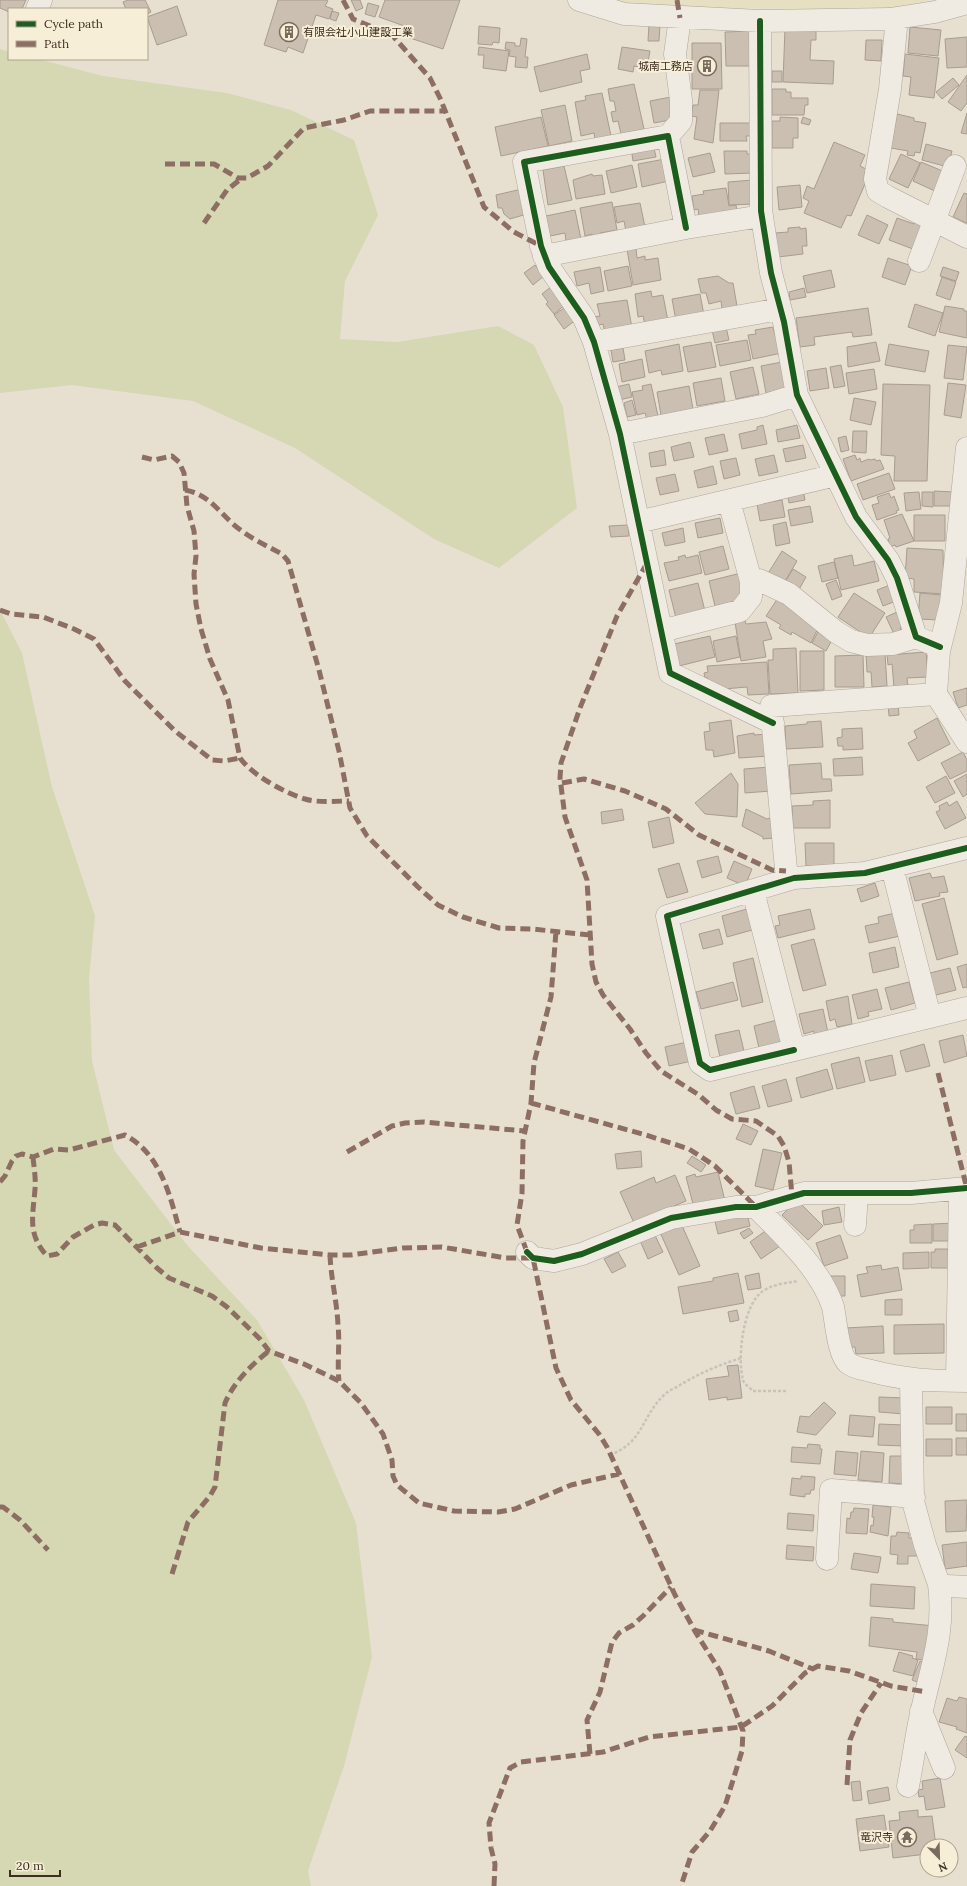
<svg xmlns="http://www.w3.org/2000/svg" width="967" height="1886" viewBox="0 0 967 1886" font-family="Lora,'Noto Sans JP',serif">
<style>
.farmland{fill:#e6dfc2}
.green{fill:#d6d7b3}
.building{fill:#cbbfb2;stroke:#a89c90}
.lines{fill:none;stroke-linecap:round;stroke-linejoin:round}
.minor-casing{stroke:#ada599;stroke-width:23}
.path{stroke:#c8c2b9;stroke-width:2.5;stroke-dasharray:3 2;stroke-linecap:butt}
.minor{stroke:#efebe3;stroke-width:22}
.quiet{stroke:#8d6e63;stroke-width:5;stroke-dasharray:10 5;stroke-linecap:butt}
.cycleway-casing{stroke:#f7eed8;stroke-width:8}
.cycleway{stroke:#1b5e20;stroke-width:6}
.labels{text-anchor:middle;stroke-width:4;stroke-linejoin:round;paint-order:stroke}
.poi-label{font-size:11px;fill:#3d2e20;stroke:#f7eed8;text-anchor:end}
</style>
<rect width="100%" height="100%" fill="#e7e0d1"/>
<path class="farmland" d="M616,0h311l-25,11 -265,-5z"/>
<path class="green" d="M0,49l9,3v7h29l65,17 124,17 64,17 63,30 24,75 -33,66 -5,58 57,3 101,-16 36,19 29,62 14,101 -78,60 -65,-29 -139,-91 -102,-47 -121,-16 -72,8z
M0,610l22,43 30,134 43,129 -6,62 3,83 22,89 73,95 70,75 47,80 52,123 16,134 -28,109 -36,105 3,15h-311z"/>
<path class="building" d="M0,0h26l-4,9h-13v3l-9,-4z
M128,0h17l6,12 -4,2v-5h-21l-3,-7z
M278,0h48l2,1 -3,5 8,3 -4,10 -13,-4 -13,38 -15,-6 -2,5 -22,-7z
M351,0h9l3,8 -7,3z
M385,0h75l-17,49 -36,-12 3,-9 -31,-11z
M368,3l11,3 -4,11 -10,-3z
M177,6l10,29 -30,10 -10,-28z
M332,11l7,2 -3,8 -6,-2z
M649,24l11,1 -1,16h-11z
M479,26l21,2 -1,15 -6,-1 -1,3 -14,-1z
M910,27l31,3 -3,26 -30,-3z
M785,28l31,1v11h-5l-1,20 24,1 -1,23 -50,-2z
M752,31l1,35h-27l-1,-34z
M967,37v30l-20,1 -2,-29z
M521,38l6,1 -2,18h3l-1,11 -12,-1 1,-10 -7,-1 1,-6 -5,-1 1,-7 9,1v3h5z
M866,40h16l-1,21 -16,-1z
M692,43h29l1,46h-30z
M479,47l30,4 -3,20 -23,-3 1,-13h-6z
M622,47l28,4 -3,17 -13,-2 -1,6 -15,-3z
M587,54l3,15 -10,2 2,11 -42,10 -6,-25z
M905,54l34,4 -5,40 -25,-3 2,-18 -8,-1z
M772,71h10v11h-10z
M967,75v28l-6,8 -13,-9z
M953,78l6,7 -17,14 -6,-7z
M634,84l10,45 -23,5 -3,-13 -5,1 -2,-10 5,-1 -2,-10h-4l-2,-12z
M772,89h14v3h5v6h17v7h-3l-1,10h-32z
M700,90h19l-6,53 -19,-4 3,-22 -6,-1 2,-11h5z
M602,93l9,43 -16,3 -1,-6 -13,3 -6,-34 11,-2 -1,-4z
M671,97l4,22 -21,4 -4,-22z
M565,105l7,36 -23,5 -8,-36z
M967,113v21l-6,-1z
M897,114l17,4v3l12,2 -6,30 -5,-1 -1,4 -7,-1 1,-4 -17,-3z
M541,117l7,29 -47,10 -6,-29z
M780,117l18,1v20h-5v10h-21v-27h8z
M803,117l8,3 -2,5 -8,-2z
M720,123h30v13h-4l1,5h-27z
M834,142l31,13 -5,11 6,3 -2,7 4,1 -17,39 -4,-1 -6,13 -37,-15 5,-12 -6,-3 4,-12 7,3z
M653,143l3,14 -23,4 -2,-13z
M926,144l26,7 -4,16 -26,-7z
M724,151h23v3h4l1,19 -27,1z
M710,153l5,19 -22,5 -5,-19z
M901,154l19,9 -12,25 -19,-9z
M665,159l4,22 -27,6 -4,-23z
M921,162l24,10 -8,20 -24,-11z
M632,165l5,22 -26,6 -5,-22z
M564,166l8,34 -24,5 -5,-35z
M592,174l1,2 9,-1 3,19 -29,5 -3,-19z
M753,180l1,24 -25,1 -1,-23z
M800,185l2,22 -23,3 -2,-23z
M726,188l3,18 7,-1 1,7 -38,4 -1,-7 -4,1 -2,-14 12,-2 -1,-3z
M522,189l5,25 -17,5 -6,-5 -2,-6h-4l-2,-13z
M964,193l3,1v29l-14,-6z
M612,202l5,28 -17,3 1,2 -8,2 -1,-3 -7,2 -5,-28z
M640,203l5,24 -19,4 -2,-10 -7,2 -3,-16z
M575,210l6,29 -15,3 -1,-9 -15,3 -4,-20z
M867,215l21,10 -9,19 -21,-9z
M897,218l17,6 2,-5 7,2 -10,28 -24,-9z
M800,227v2l6,-1 1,18h-5l1,8 -25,3 -3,-24 13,-1v-4z
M636,248l1,10 8,-2v4l13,-2 3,22 -28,5 -6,-36z
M888,258l24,8 -7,19 -23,-8z
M535,265l9,11 -11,9 -9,-12z
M628,266l4,20 -24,5 -4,-20z
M600,267l4,24 -13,3 -2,-11 -12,3 -3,-14z
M943,267l16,5 -3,9 -16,-5z
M831,270l4,17 -28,6 -4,-17z
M718,276l11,7h4l4,23 -15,3 -1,-8 -12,3 -3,-11h-5l-3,-14z
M942,277l14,5 -6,18 -14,-5z
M552,286l14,18 -12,10 -8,-10 2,-2 -6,-8z
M804,288l2,9 -16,3 -1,-8z
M651,291l1,6 11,-2 5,26 -23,4 -2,-9 -5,1 -3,-23z
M700,294l4,21 -28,6 -4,-22z
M627,300l5,28 -27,5 -2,-9 -8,2 -1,-9 6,-1 -3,-12z
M915,304l28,9 -8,23 -27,-9z
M567,306l10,13 -13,10 -10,-14z
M945,306l19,3v2h3v27l-28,-6z
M868,308l4,27 -19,2 -1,-5 -38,5 1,8 -15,2 -4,-29z
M726,327l3,13 -14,3 -3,-13z
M773,327l2,8 3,-1 4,19 -29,6 -5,-24 8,-1 -1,-4z
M747,340l4,20 -31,6 -4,-21z
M711,342l5,25 -28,5 -5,-25z
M876,342l4,19 -32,6 -1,-20z
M679,344l4,27 -21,4 -1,-5 -12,3 -4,-22z
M889,344l40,7 -4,21 -40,-7z
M948,345l19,2 -4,33 -19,-2z
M623,348l2,12 -12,2 -2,-12z
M642,359l3,18 -23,5 -3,-18z
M782,362l6,26 -22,5 -5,-27z
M841,365l4,21 -11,2 -4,-21z
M753,367l6,27 -23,5 -6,-27z
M826,368l3,20 -19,3 -3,-20z
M874,369l3,20 -28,5 -3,-21z
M721,378l4,23 -28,5 -4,-23z
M948,383l18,2 -5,33 -17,-3z
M629,384l3,13 -13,3 -3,-13z
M651,384l7,32 -11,3 -2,-6 -8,2 -5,-23 11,-2 -1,-4z
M883,384l47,1 -3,96h-33l1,-25 -14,-1z
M689,386l4,23 -32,6 -4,-23z
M854,398l22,4 -5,23 -21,-5z
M632,400l4,15 -9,2 -3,-14z
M763,425l4,19 -25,5 -3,-15 18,-4v-3z
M797,425l3,13 -22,4 -2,-12z
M853,431h14l-1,22 -14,-1z
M724,434l4,17 -19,4 -4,-17z
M846,436l3,14 -8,2 -3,-14z
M690,442l4,15 -20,4 -3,-14z
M803,445l3,13 -20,4 -3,-13z
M664,450l2,15 -15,2 -2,-14z
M774,455l4,17 -19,4 -4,-17z
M855,455l2,5 3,-2 1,4 8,-3 1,1 5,-1 1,2 4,-1 4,9 -33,12 -8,-22z
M736,458l4,17 -16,4 -4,-18z
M713,466l4,18 -19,4 -4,-17z
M889,473l6,16 -32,11 -6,-16z
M675,474l4,17 -19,4 -4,-17z
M803,489l2,11 -16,3 -2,-11z
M934,491l20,1 -1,14h-19z
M919,492l2,17 -15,2 -2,-18z
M922,492h11v15l-11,-1z
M889,493l2,5 3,-2 5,14 -3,1 1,2 -20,7 -5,-15 7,-2 -2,-6z
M782,500l3,17 -25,4 -3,-17z
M810,506l3,16 -22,4 -3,-16z
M902,514l12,27 -18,6 -1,-2 -5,2 -2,-8 2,-1 -6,-18z
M914,515h31v26h-31z
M720,518l3,15 -25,5 -3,-15z
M786,522l4,21 -14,3 -3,-21z
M628,525l1,11 -18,1 -2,-11z
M683,528l2,14 -20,4 -3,-13z
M723,546l6,23 -24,6 -6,-23z
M907,548l36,2 1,44 -30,-2v-13l-9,-1z
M782,551l15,10 -14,24 -16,-10z
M685,555l1,3 12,-3 4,18 -33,8 -5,-18 15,-3 -1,-3z
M852,555l2,11 20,-5 5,20 -38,9 -7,-31z
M834,562l4,16 -16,4 -4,-16z
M793,569l13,8 -9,16 -14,-8z
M741,573v27l-26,6 -6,-25z
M836,580l6,16 -10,4 -6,-16z
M698,583l7,28 -29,7 -7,-28z
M890,585l6,16 -13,5 -6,-16z
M854,593l31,20 -16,25 -31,-21z
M920,593l21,2 -2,25 -21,-1z
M778,598l41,28 -8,17 -19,-11 -1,3 -12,-7 2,-3 -15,-9z
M897,612l6,14 -3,2 1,3 -7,3 -8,-17z
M745,621l1,3 20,-2 6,17 -9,2 3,16 -25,4 -6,-39z
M820,628l12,12 -6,11 -14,-8z
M710,636l5,21 -36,9 -5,-22z
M736,636l4,21 -23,5 -4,-21z
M796,648l2,45 -28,1 -2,-34h5v-11z
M800,651h24v39l-24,1z
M926,652l2,25 -21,1 1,8 -14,1 -2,-23 -4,1 -1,-10z
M885,653l2,33 -15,1 -1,-15h-4l-1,-18z
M863,655l1,32h-29v-31z
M767,662l2,32 -21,1 -1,-8 -23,2 -16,-6v-5h-3l-1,-5 4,-1 -1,-6z
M967,688v17l-9,3 -5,-16z
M898,703l1,12 -10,1 -1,-12z
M937,718l13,26 -32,17 -10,-18 9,-5 -3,-7z
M731,720l4,33 -21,4 -1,-7h-7l-2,-18 6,-1 -1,-8z
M821,721l2,26 -37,2 -1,-23 22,-2v-2z
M862,728l1,21 -20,1v-4h-5l-1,-8 5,-1v-8z
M754,733v2l14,-1 1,22 -30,2 -2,-22z
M963,752l4,8v11l-17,8 -9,-16z
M862,757l1,18 -29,1 -1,-17z
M821,763l1,16h9l1,12 -41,3 -2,-29z
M770,767l1,24 -26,2 -1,-24z
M731,773l7,11 -1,33 -32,-3 -10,-11z
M967,774v20l-4,3 -9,-16z
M946,776l9,17 -20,10 -9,-16z
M830,800v28h-37l-1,-22 21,-1v-4z
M957,801l9,17 -21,11 -9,-17 4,-2 -1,-4 8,-4 2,4z
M622,809l2,11 -22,4 -1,-12z
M746,809l21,10 6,-2 1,21 -11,1v-2l-21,-11z
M669,817l5,26 -21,5 -5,-26z
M805,843h29v22l-28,1z
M718,856l4,16 -20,6 -5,-17z
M734,861l18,8 -7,17 -18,-8z
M679,863l9,29 -21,6 -9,-29z
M930,873l2,5 12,-2 4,16 -9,1 1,3 -25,5 -6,-23z
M875,883l4,13 -18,6 -4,-13z
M944,898l14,56 -21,6 -15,-56z
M747,909l5,21 -25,7 -5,-21z
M810,909l5,20 -37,9 -3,-12 5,-1 -2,-9z
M895,913l5,23 -31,7 -4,-17 14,-3 -1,-6z
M719,929l4,15 -20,5 -4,-15z
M814,939l12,46 -23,6 -12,-46z
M895,947l4,20 -26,6 -4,-20z
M753,958l10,44 -21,5 -9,-44z
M967,964v23l-4,1 -6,-21z
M950,968l6,22 -24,6 -6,-22z
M733,982l5,18 -37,9 -5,-17z
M909,982l6,21 -24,7 -6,-22z
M877,989l5,20 -14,3 1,4 -11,3 -6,-24z
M848,996l4,28 -15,3 -2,-8 -5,2 -4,-20z
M823,1009l5,24 -14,3v-5l-10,3 -5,-20z
M777,1020l6,21 -24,7 -5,-22z
M739,1030l5,21 -24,6 -5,-22z
M963,1035l4,21 -23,7 -5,-22z
M687,1042l5,19 -23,5 -4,-19z
M924,1044l6,22 -24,6 -6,-21z
M892,1055l4,20 -26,6 -5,-20z
M859,1057l6,25 -28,7 -6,-25z
M827,1069l6,20 -32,9 -5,-20z
M786,1079l6,22 -24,6 -6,-21z
M754,1086l6,22 -24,6 -6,-21z
M743,1124l15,7 -7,14 -15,-6z
M763,1149l19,4 -9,37 -18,-4z
M641,1151l1,16 -25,2 -2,-15z
M692,1156l14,9 -5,7 -14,-9z
M718,1172l7,29 -31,7 -8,-31 9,-3 1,3z
M675,1175l11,26 -52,22 -14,-31 34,-15 2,6z
M797,1200l26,26 -15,14 -26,-25z
M839,1207l3,15 -18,3 -2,-14z
M746,1210l4,16 -32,8 -4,-17z
M680,1221l20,45 -21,9 -20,-45z
M954,1223v18h-21v-17z
M932,1224v19h-22v-13h4v-5z
M749,1228l4,5 -9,6 -4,-6z
M652,1229l11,23 -15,7 -10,-23z
M768,1229l12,17 -19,13 -11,-17z
M840,1235l8,23 -24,8 -8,-23z
M935,1249h13v2h6v17h-23v-16h4z
M618,1252l8,14 -14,7 -8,-14z
M929,1252v16l-26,1v-16z
M881,1265l1,5 16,-3 4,23 -41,7 -4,-22 11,-2 -2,-6z
M738,1273l6,30 -61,11 -5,-27 35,-6v-3z
M759,1273l2,15 -13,2 -3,-14z
M828,1276h17v20h-9z
M902,1299v16h-17v-15z
M737,1310l2,10 -9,2 -2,-10z
M944,1324v29l-50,1v-29z
M883,1326l1,27 -28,1 -1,-7h-9l-1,-19z
M738,1365l4,33 -15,2v-3l-18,3 -3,-21 23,-3 -2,-10z
M879,1397l26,1 -1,16 -25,-2z
M824,1402l12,11 -20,22 -19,-3 3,-16 9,1z
M926,1407h26v17h-26z
M956,1414h11v17h-11z
M850,1415l25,2 -2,20 -25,-2z
M879,1424l25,1 -1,21 -25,-1z
M956,1438h11v17h-11z
M926,1439h26v17h-26z
M808,1444l12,1v4h2l-2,15 -29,-2 1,-15 15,1z
M836,1451l22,2 -2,23 -22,-2z
M861,1451l23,2 -2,29 -24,-2z
M890,1456h16v28l-17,-1z
M801,1476l14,1 -1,13h-3l-1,4h-5v3l-15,-2 2,-17 9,1z
M967,1500l-1,31 -20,1 -1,-31z
M873,1505l18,2 -3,29 -18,-4 1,-7 2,1 1,-9h-2z
M854,1508l15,1 -2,25 -21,-1 1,-15 3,1 1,-7h2z
M788,1513l26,2 -1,16 -26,-2z
M897,1532l12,1v5h9l-1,18h-9v8h-11l1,-9 -8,-1 1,-18h5z
M967,1542v24l-22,3 -3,-24z
M787,1545l27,2 -1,14 -27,-2z
M854,1553l27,4 -3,16 -27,-4z
M871,1584l44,3 -1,22 -44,-3z
M871,1617l22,2v3l42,4 -4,35 -15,-2 1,-7 -48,-6z
M899,1652l14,4 -1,2 6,2 -5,16 -20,-5z
M920,1661l9,4 -7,19 -10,-4z
M959,1697l8,2v34l-11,-4 1,-2 -18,-5 8,-24 10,3z
M965,1736l2,1v21l-12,-8z
M940,1778l5,29 -19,3 -2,-14 -5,1 -1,-7 5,-1 -1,-8z
M860,1781l2,19 -9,1 -2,-19z
M888,1787l2,13 -21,4 -2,-13z
M918,1810v7l14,-1 4,30h-9v8l-34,4 -4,-37 11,-1 -1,-8z
M884,1815l5,32 -29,4 -4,-32z"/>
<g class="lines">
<defs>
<path id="minor" d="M579,0l45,14 136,7 130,-2 45,-7 32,-9
M37,9l4,-9
M897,18l-7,71 -15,90 3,12 10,6 79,40
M760,21l1,190 10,62 13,49 13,73 59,122 32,43 9,18 19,59 24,10
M668,136l13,-15v-21l-6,-46 5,-36
M686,228l-18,-92 -144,26 17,84 8,21 35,51 10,24 26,92 50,239 103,50
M544,256l142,-28 76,-12
M919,261l36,-95
M594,342l186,-33
M620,434l142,-28 35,-11
M967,448l-16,155 -12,48 -3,43 31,48
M638,522l198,-47
M751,581l8,-1 30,14 47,38 15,9 16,4 26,-1 23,-7
M661,631l79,-20 11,-14v-16l-22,-80
M892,867l38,150
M787,880l-16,-174 165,-12
M753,891l41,159 173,-42
M794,1050l-84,20 -10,-7 -33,-147 127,-38 71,-5 102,-25
M756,1207c27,28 65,62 77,100 3,14 5,47 15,56 6,5 15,6 23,8 34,9 61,10 96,10
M855,1225l2,-32
M527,1252l6,6 21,3 28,-7 89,-36 65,-11h20l48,-14h107l56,-5
M911,1380l2,121 12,44 14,39 9,2 19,1
M957,1381l3,-191
M827,1559l4,-69 83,7
M921,1711l23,57
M908,1786c5,-25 8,-51 14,-76 10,-46 23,-78 17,-126"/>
</defs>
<use href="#minor" class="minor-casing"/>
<path class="path" d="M786,1391h-33c-3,-3 -9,-7 -10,-11 -6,-22 0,-76 20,-89 10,-7 24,-8 35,-10
M610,1455c34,-13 31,-38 54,-60 4,-4 11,-7 16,-10 20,-12 39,-20 61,-27"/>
<use href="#minor" class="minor"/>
<path class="quiet" d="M343,0l10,19 39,16 38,43 10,20 44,109 30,25 27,14
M677,0l3,18
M165,164h49l24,14h9l21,-12 36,-38 40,-8 26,-9h75
M204,223l23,-33 15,-12
M142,457l12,3 18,-4 7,6 5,11 3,33 7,25 2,25 -2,18 2,30 5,25 9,30 18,41 12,58c12,17 45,35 65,41 13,4 30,2 44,2
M185,490c22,4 32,19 47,33 14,13 33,22 50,31l6,7 31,109 20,81 11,57 17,28 51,51 20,18 25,12 36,11 33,1 58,6
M647,563l-30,53 -37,92 -19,55 -1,15 5,39 22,63 5,84 4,18 7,13 27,34 16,24 15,18 38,24 17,15 16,9 24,2 22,15 6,10 5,16 3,34
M0,610l11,4 32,3 31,12 20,10 31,42 50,50 37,29 12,1 16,-3
M562,783l22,-4 41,12 41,18 33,26 73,35 14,1
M938,1073l29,116
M531,1103l115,32 43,14 26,17 41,41
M347,1152l45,-26 13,-3 19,-1 101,9
M33,1157c1,11 3,21 2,32 -2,27 -8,45 12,67l10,-2 16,-17 21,-12 8,-2 13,2 42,43 12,10 43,18 15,11 33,32 9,12 35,13 35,17 22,22 22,31 9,26 1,16 4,9 22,18 35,8 44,1 17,-3 56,-24 48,-11
M0,1182l5,-6 7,-15 4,-5 6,-2 11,3 21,-8 15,1 56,-15c36,19 45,61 55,97
M137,1247l43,-15 81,16 69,7h20l53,-7 39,-1 64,11h27l23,110 15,32 28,34 8,13 68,148 21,38 24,38 23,60 -1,20 -17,55 -15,25 -18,21 -11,34
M527,1252l-10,-27 5,-32 1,-52 8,-38 3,-40 17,-66 5,-66
M330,1255c1,24 7,47 8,70 2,19 -1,37 1,56
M0,1507h3l17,13 28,30
M172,1574l16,-52 22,-26 5,-9 10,-84c9,-21 26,-38 44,-52
M694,1630l75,21 44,18
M590,1754l-3,-34 13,-28 12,-50 7,-9 14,-8 10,-9 28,-29
M847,1785l3,-45 11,-27 20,-30
M494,1886l1,-22 -4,-16 -2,-25 21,-55 11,-6 82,-10 46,-15 92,-10 31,-21 33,-33 13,-7 31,5 42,15 35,6"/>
<defs>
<path id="cycleway" d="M760,21l1,190 10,62 13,49 13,73 59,122 32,43 9,18 19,59 24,10
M686,228l-18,-92 -144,26 17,84 8,21 35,51 10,24 26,92 50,239 103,50
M794,1050l-84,20 -10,-7 -33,-147 127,-38 71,-5 102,-25
M527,1252l6,6 21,3 28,-7 89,-36 65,-11h20l48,-14h107l56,-5"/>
</defs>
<use href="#cycleway" class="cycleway-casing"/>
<use href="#cycleway" class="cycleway"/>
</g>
<defs>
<symbol id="building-ring" viewBox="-11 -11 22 22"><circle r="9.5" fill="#f7eed8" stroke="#786c5e" stroke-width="1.5"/><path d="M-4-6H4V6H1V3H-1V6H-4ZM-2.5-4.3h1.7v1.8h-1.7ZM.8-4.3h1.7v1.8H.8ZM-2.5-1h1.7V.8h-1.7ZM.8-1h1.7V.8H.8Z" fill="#786c5e"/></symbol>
<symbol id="temple-ring" viewBox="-11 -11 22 22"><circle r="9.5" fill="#f7eed8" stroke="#786c5e" stroke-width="1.5"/><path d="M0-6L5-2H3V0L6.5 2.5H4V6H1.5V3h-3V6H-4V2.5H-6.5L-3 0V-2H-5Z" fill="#786c5e"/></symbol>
</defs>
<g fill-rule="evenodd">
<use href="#building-ring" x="278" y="21" width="22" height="22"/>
<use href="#building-ring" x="696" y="55" width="22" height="22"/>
<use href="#temple-ring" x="896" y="1826" width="22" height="22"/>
</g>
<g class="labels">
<g class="poi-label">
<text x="303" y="36" text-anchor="start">有限会社小山建設工業</text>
<text x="693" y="70">城南工務店</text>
<text x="893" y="1841">竜沢寺</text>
</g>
</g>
<rect x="8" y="8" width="140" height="52" fill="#f7eed8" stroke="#ada18e"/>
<rect x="16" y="21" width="20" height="6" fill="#1b5e20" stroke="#ada18e"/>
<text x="44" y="28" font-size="12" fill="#3d2e20">Cycle path</text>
<rect x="16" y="41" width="20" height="6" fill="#8d6e63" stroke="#ada18e"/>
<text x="44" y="48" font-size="12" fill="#3d2e20">Path</text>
<g transform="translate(939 1858) rotate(157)"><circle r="19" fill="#f7eed8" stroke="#ada18e"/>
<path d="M0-3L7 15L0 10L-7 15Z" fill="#786c5e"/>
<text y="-6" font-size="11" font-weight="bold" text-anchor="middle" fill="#3d2e20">N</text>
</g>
<path d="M10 1870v6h50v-6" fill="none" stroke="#3d2e20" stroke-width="2"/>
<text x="16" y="1870" font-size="12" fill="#3d2e20" stroke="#f7eed8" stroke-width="3" paint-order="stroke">20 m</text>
</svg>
